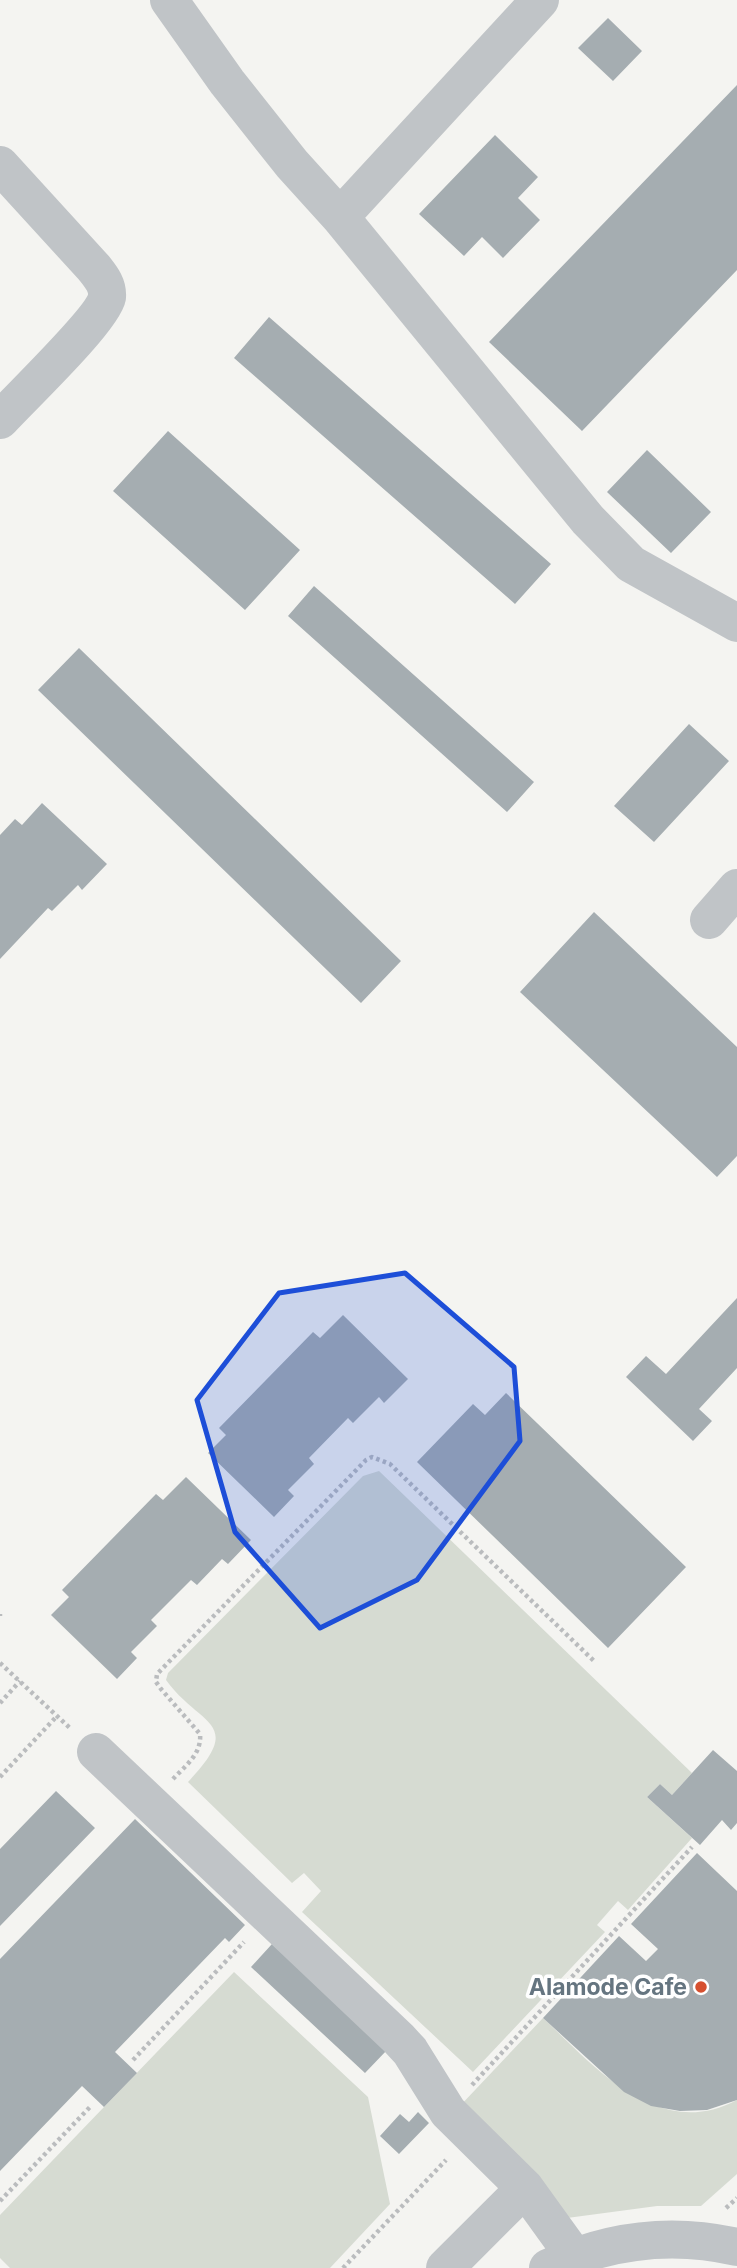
<svg xmlns="http://www.w3.org/2000/svg" width="737" height="2268" viewBox="0 0 737 2268" font-family="Inter,sans-serif">
<style>
.green{fill:#d6dbd2}
.building{fill:#a5adb1}
.lines{fill:none;stroke-linecap:round;stroke-linejoin:round}
.path{stroke:#babcbe;stroke-width:4.5;stroke-dasharray:3.5 3.5;stroke-linecap:butt}
.minor{stroke:#c0c4c7;stroke-width:38}
.marked{fill:#1d4ed8;fill-opacity:0.2;stroke:#1d4ed8;stroke-width:5;stroke-linejoin:round}
.poi-dot{fill:#d6502f;stroke:#fff;stroke-width:2.5}
.labels{text-anchor:middle;stroke-width:7;stroke-linejoin:round;paint-order:stroke}
.poi-label{font-size:23px;font-weight:bold;fill:#657580;stroke:#fff;text-anchor:end}
</style>
<rect width="100%" height="100%" fill="#f4f4f1"/>
<path class="green" d="M379,1471l313,302 -20,22 -12,-11 -13,13 45,41 -64,72 -10,-9 -21,24 8,7 -132,140 -171,-160 19,-21 -17,-18 -12,10 -104,-101c58,-61 12,-55 -22,-102l2,-7 195,-197z
M234,1972l134,125 22,107 -60,64h-320l-10,-10v-43z
M543,2018c52,49 115,124 194,82v74l-36,32h-44l-90,12 -109,-110z"/>
<path class="building" d="M608,18l34,33 -29,30 -35,-33z
M737,85v185l-155,161 -93,-89z
M495,135l43,42 -20,21 22,22 -37,38 -21,-21 -18,19 -45,-42z
M269,317l282,247 -36,40 -281,-246z
M168,431l132,119 -55,60 -132,-119z
M647,450l64,62 -40,41 -64,-61z
M314,586l220,196 -27,30 -219,-196z
M79,648l322,313 -40,42 -323,-313z
M689,724l40,37 -75,81 -40,-36z
M42,803l65,61 -25,26 -4,-5 -26,26 -4,-3 -48,51v-124l15,-16 7,6z
M594,912l143,135v109l-20,21 -197,-185z
M737,1298v70l-38,41 13,12 -19,20 -67,-64 20,-21 20,18z
M343,1315l65,64 -24,24 -5,-6 -26,26 -5,-5 -39,40 5,6 -26,26 6,6 -20,21 -66,-64 18,-18 -7,-7 94,-96 7,6z
M506,1393l180,174 -78,81 -191,-186 56,-58 12,11z
M186,1477l65,63 -23,24 -6,-5 -25,26 -6,-5 -40,40 6,6 -26,26 6,6 -20,21 -66,-64 18,-18 -7,-7 94,-96 7,6z
M713,1750l24,21v52l-6,7 -9,-10 -22,25 -53,-48 13,-13 12,11z
M56,1791l39,37 -95,98v-77z
M135,1819l110,106 -16,17 -4,-4 -110,114 22,21 -33,34 -22,-21 -82,85v-212z
M697,1853l40,38v209l-30,10 -27,1 -29,-5 -27,-14 -81,-74 76,-82 27,25 12,-12 -27,-25z
M272,1944l115,106 -22,23 -114,-106z
M418,2112l11,11 -30,31 -19,-18 20,-22 9,8z"/>
<g class="lines">
<path class="path" d="M0,1614v2
M0,1663l71,66
M0,1703l20,-22
M0,1777l57,-61
M173,1779c12,-13 29,-25 27,-45l-39,-45 -5,-7 1,-8 209,-214 6,-3 18,7 204,197
M133,2060l111,-118
M472,2085l220,-238
M0,2201l90,-94
M726,2208l11,-10
M343,2268l103,-108"/>
<path class="minor" d="M169,0l58,82 65,82 48,53 248,303 43,44 106,59
M0,165l94,103c7,9 14,17 13,29 -4,22 -88,102 -107,123
M340,217l200,-217
M709,920l28,-32
M96,1752l302,286 12,13 38,61 77,76 49,68
M445,2268l80,-80
M548,2268c60,-28 124,-36 189,-21"/>
</g>
<path class="marked" d="M405,1273l109,94 6,74 -103,139 -97,48 -85,-96 -38,-132 82,-107z"/>
<circle class="poi-dot" cx="701" cy="1987" r="7"/>
<g class="labels">
<g class="poi-label">
<text x="687" y="1995">Alamode Cafe</text>
</g>
</g>
</svg>
